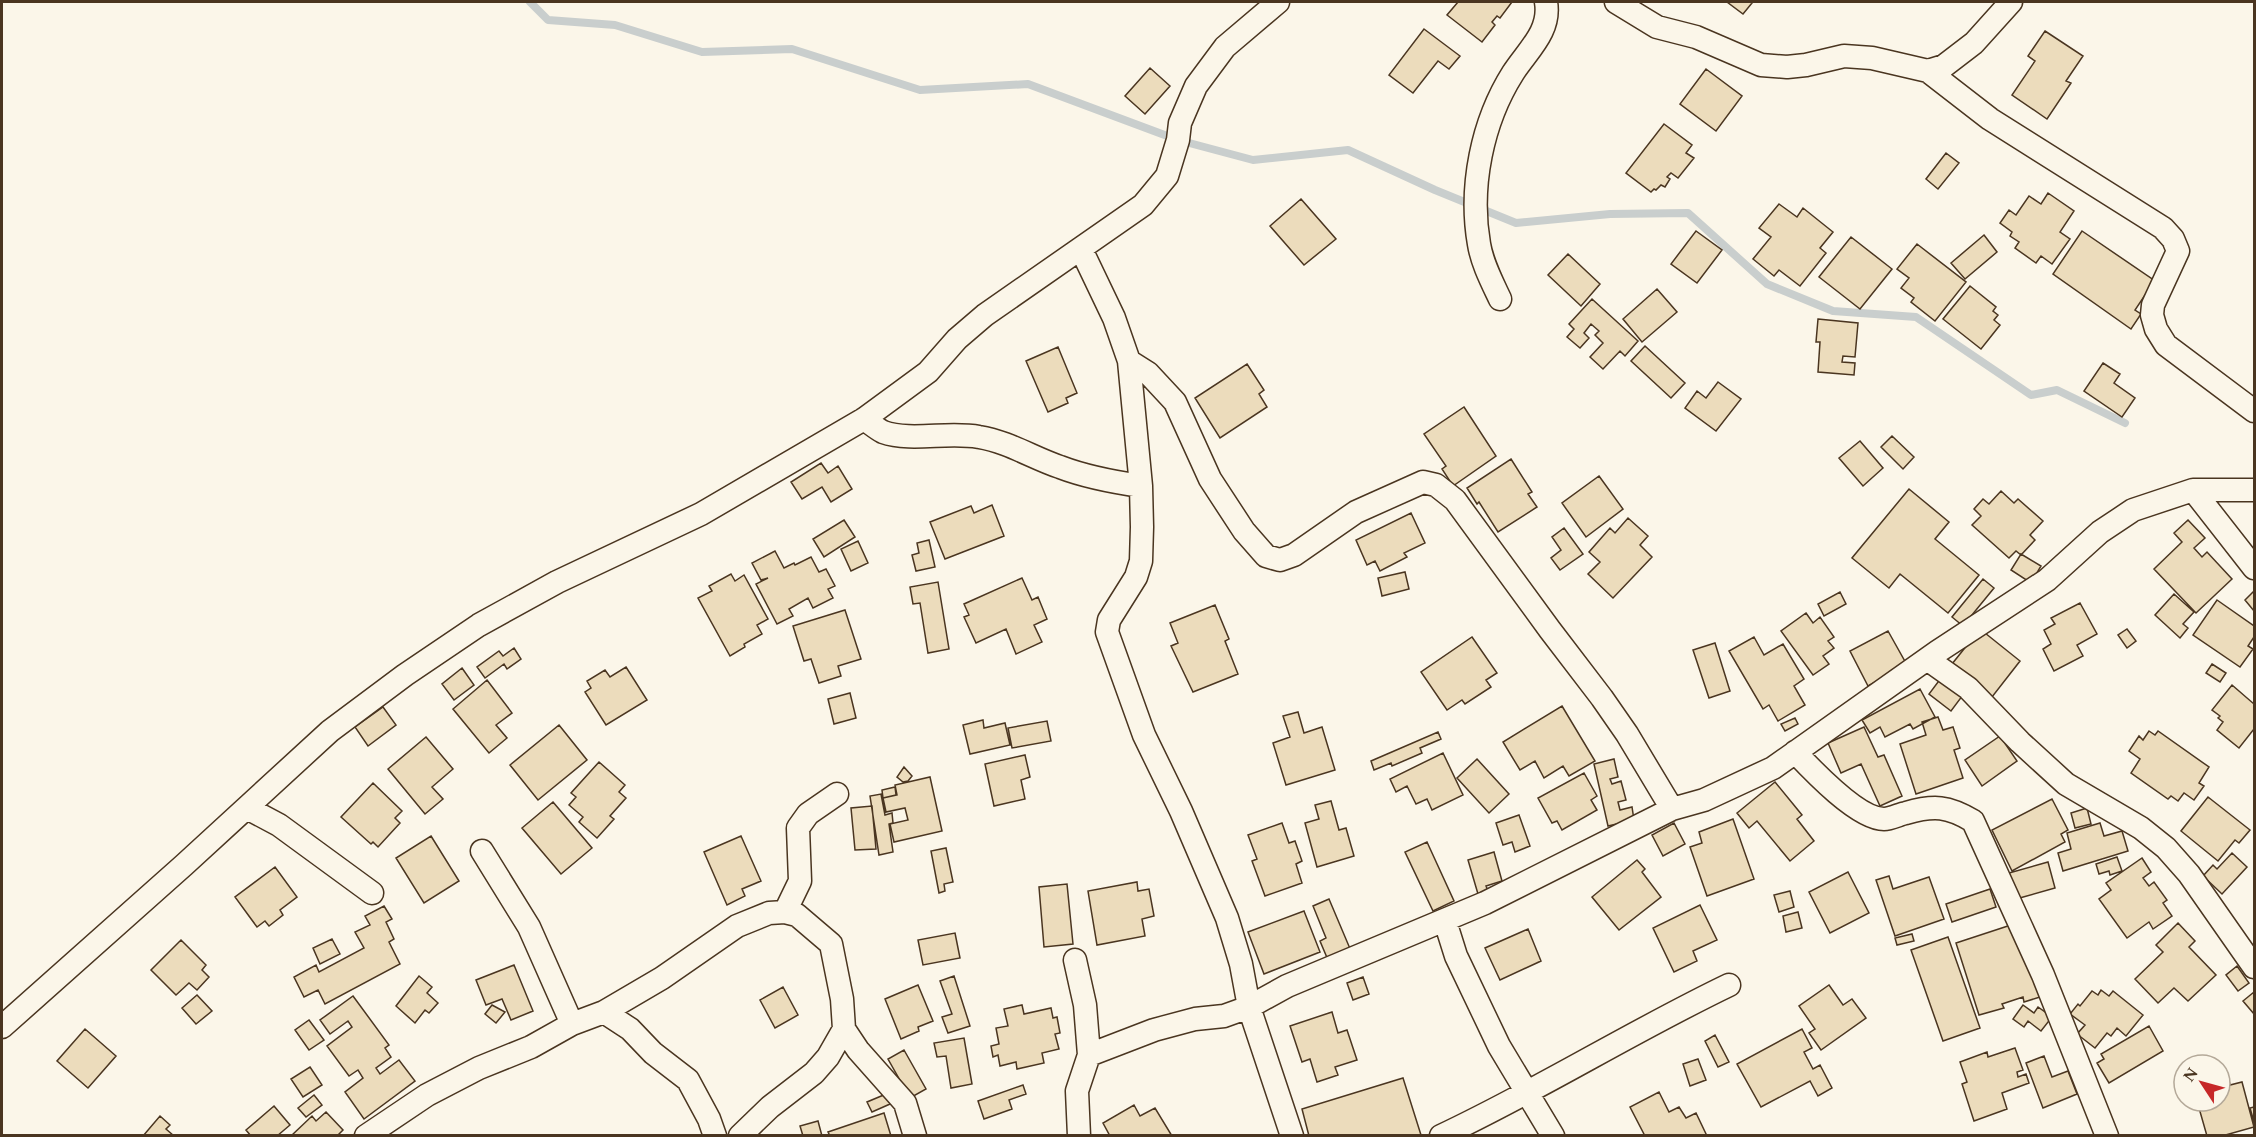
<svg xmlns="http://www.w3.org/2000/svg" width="2256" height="1137" viewBox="0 0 2256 1137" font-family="Spectral,serif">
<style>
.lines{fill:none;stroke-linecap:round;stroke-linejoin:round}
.stream{stroke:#c9cecd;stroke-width:8}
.building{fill:#ecdcbc;stroke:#4a3520;stroke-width:1.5}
.street-casing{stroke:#4a3520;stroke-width:25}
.street{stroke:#fbf6e9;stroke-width:22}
</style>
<rect width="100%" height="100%" fill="#fbf6e9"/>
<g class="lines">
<path class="stream" d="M530,2l18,18 67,5 87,27 90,-3 128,41 108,-6 150,56 75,20 95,-10 87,40 81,33 94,-9 78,-1 79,71 66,27 83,6 115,78 26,-5 68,33"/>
</g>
<path class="building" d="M1458,2h54l-12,16 -3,-2 -5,6 3,3 -13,17 -35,-27z
M1727,2h23l2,1 -9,11z
M1424,29l36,27 -11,13 -11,-8 -25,32 -24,-18z
M2045,31l38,25 -17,25 5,2 -24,36 -35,-24 23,-34 -7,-5z
M1150,68l20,18 -25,28 -20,-18z
M1706,69l36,27 -26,35 -36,-27z
M1664,124l28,21 -6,8 8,5 -16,20 -7,-5 -4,4 3,2 -5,8 -4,-2 -5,5 -2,-1 -3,3 -25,-19z
M1946,153l13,10 -21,26 -12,-10z
M2048,193l26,18 -14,21 10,7 -18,25 -11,-8 -5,7 -21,-15 4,-6 -9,-6 2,-4 -12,-9 9,-13 7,5 13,-19 12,8z
M1301,199l35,40 -32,26 -34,-39z
M1779,204l18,13 6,-9 30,24 -13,16 6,5 -26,33 -21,-16 -5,6 -21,-17 18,-22 -12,-9z
M1696,231l26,19 -25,33 -26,-19z
M2082,231l79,54 -16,10 -10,15 6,4 -10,15 -78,-55z
M1984,235l13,17 -32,27 -14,-16z
M1851,237l41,32 -32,40 -41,-32z
M1917,244l49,38 -31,39 -24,-19 3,-4 -13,-10 8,-10 -12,-9z
M1568,254l32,30 -19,22 -33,-31z
M1970,286l26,21 -3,4 5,4 -4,5 6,5 -19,24 -38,-30z
M1657,289l20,23 -35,30 -19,-23z
M1592,299l46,42 -13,15 -5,-5 -17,18 -13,-12 13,-14 -8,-8 4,-4 -8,-7 -7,9 5,5 -9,10 -13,-11 7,-8 -5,-5z
M1818,319l40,4 -3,34 -12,-1 -1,6 13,1 -1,12 -36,-3 2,-30h-4z
M1645,346l40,37 -14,15 -40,-37z
M1058,347l19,46 -11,5 2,5 -20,9 -22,-51z
M2103,363l17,11 -6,9 21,15 -13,19 -38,-26z
M1247,364l17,26 -5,4 8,13 -47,31 -25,-40z
M1718,382l23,17 -25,32 -31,-23 12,-17 9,7z
M1464,407l32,49 -43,30 -11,-17 4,-3 -22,-32z
M1892,436l22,21 -11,12 -22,-22z
M1860,441l23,27 -20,18 -24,-28z
M1511,459l21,33 -4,2 9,13 -39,25 -19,-30 -2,2 -10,-16z
M821,463l7,10 10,-7 14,23 -21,13 -9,-15 -20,12 -11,-17z
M1599,476l24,33 -37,28 -24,-34z
M1909,489l40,33 -14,17 44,36 -31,38 -48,-39 -11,14 -37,-30z
M2001,491l13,12 4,-4 25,22 -13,14 5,5 -14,15 -5,-4 -7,7 -37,-33 9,-9 -7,-7 9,-10 6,5z
M992,505l12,31 -59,23 -15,-37 41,-16 3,7z
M1411,513l14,30 -21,10 3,4 -27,14 -5,-10 -8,4 -11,-25z
M1628,518l20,18 -8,9 12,12 -39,41 -25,-24 12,-12 -11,-10 21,-24 5,5z
M844,520l11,17 -31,20 -11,-18z
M2188,520l17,18 -11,10 8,9 5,-5 25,27 -36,34 -42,-44 28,-27 -8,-9z
M1564,528l19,26 -23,16 -9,-12 10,-8 -9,-13z
M929,540l6,27 -19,4 -4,-16 7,-2 -2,-10z
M858,541l10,22 -17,8 -10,-22z
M775,551l9,17 10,-5 1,2 16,-8 8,15 7,-3 9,17 -7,3 5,9 -20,10 -5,-10 -19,11 4,7 -16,8 -21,-40 12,-6 -7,2 -9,-17z
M2021,554l20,12 -10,17 -20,-13z
M1405,572l4,17 -27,7 -4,-18z
M731,574l4,7 9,-6 24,44 -11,6 5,9 -18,10 1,3 -15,9 -32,-58 14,-7 -3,-5z
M1022,578l10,22 6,-3 9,22 -13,6 8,17 -26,12 -10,-25 -30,14 -12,-26 5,-2 -5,-11z
M1983,579l11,9 -31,38 -11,-9z
M938,582l11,67 -21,4 -8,-50 -7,1 -3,-17z
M2254,591v20l-9,-11z
M1840,592l6,12 -22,12 -6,-12z
M2174,594l20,18 -11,12 5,4 -8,10 -25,-23z
M2217,600l37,26v11l-6,9 5,3 -13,18 -47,-32z
M2080,603l17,31 -20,11 6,11 -29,15 -11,-22 8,-5 -7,-14 11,-6 -4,-6z
M1215,605l14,34 -4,2 13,33 -45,18 -22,-46 7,-3 -8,-20z
M845,610l16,49 -23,7 3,10 -22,7 -8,-24 -7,2 -11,-35z
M1806,613l7,10 7,-6 14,20 -6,4 6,7 -11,8 6,8 -16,11 -32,-44z
M1980,629l40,32 -28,36 -40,-33z
M2127,629l9,12 -9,7 -9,-13z
M1888,631l19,34 -39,21 -18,-35z
M1472,637l25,36 -11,7 5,7 -26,17 -3,-4 -15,10 -26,-38z
M1754,637l10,18 19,-11 21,35 -10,7 11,19 -27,16 -9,-16 -6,4 -34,-58z
M1715,643l15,48 -21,7 -16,-48z
M514,648l7,11 -14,10 -3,-5 -19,14 -8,-11 22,-16 4,5z
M2212,664l14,9 -6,9 -14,-9z
M626,667l21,33 -41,25 -21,-33 6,-4 -4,-7 18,-11 5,7z
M462,668l12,17 -20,15 -12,-16z
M1941,678l22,17 -12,16 -22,-17z
M487,680l25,33 -16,12 11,13 -18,15 -36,-44z
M2232,685l22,19v25l-15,19 -22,-18 6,-8 -5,-4 2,-2 -8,-6z
M1920,689l15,28 -22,12 -3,-5 -25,13 -5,-10 -10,6 -8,-13z
M850,693l6,25 -22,6 -6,-25z
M1562,706l33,55 -26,15 -6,-10 -19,12 -9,-17 -15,9 -17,-28z
M383,707l13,18 -28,21 -13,-19z
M1298,712l6,21 18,-6 13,43 -49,15 -13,-42 17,-6 -7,-21z
M1938,717l5,13 10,-3 7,21 -6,2 9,28 -47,16 -16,-50 26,-9 -4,-13z
M1795,718l3,6 -13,7 -4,-7z
M983,720l1,8 21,-5 5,22 -40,9 -7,-29z
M1047,721l4,20 -39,7 -4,-20z
M559,725l28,35 -49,40 -28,-35z
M1864,727l14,30 6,-2 18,41 -22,10 -19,-42 -20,9 -13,-30z
M2149,731l6,4 3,-4 51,36 -10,16 5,3 -10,14 -10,-7 -6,8 -7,-5 -3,3 -37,-26 9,-14 -11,-8 10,-15 4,4z
M1438,732l3,7 -21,9 2,5 -30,13 -1,-3 -17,7 -3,-9z
M2000,736l17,25 -35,25 -17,-26z
M426,737l27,32 -21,18 11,12 -18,15 -37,-45z
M1443,753l20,42 -31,15 -5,-11 -11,5 -9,-18 -11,6 -6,-13z
M1025,755l5,22 -9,3 4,19 -31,7 -9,-42z
M1477,759l32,35 -20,19 -32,-35z
M1614,759l4,18 -8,2 2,5 9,-3 5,19 -8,2 2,8 12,-3 2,13 -26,6 -14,-62z
M599,762l26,23 -6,7 7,6 -16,18 4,3 -17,19 -18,-16 4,-5 -14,-12 7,-8 -5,-4z
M904,767l8,9 -4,5 -5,1 -6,-5z
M1584,773l13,23 -6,4 6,10 -35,20 -5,-9 -5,2 -14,-25z
M930,777l12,54 -48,11 -4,-18 18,-4 -3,-12 -19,4 -3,-14 14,-3 -2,-10z
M1775,782l27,33 -5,4 17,22 -24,20 -33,-40 -8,7 -12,-15z
M373,783l29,28 -7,7 5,5 -22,24 -5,-5 -2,2 -30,-27z
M895,787l1,8 -13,3 -1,-8z
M881,794l4,21 7,-2 1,10 -4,1 4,28 -14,3 -9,-59z
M2208,797l42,33 -11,13 -4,-3 -17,21 -37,-30z
M2052,799l16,31 -7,4 4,8 -53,29 -20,-41z
M1331,801l8,29 7,-2 8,28 -37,11 -12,-44 14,-4 -4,-14z
M553,802l39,46 -31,26 -39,-46z
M872,806l4,43 -21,1 -4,-42z
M2087,808l4,16 -16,4 -4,-15z
M1519,815l11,31 -15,6 -3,-10 -9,3 -7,-22z
M1733,819l21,60 -47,17 -17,-49 12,-4 -3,-11z
M1282,823l7,20 6,-2 7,20 -6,3 6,19 -37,13 -13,-35 5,-2 -9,-24z
M1674,823l11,21 -22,12 -11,-21z
M2100,823l4,13 18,-5 6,20 -65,20 -5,-18 13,-4 -4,-16z
M431,836l28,45 -35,22 -28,-45z
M741,836l20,45 -19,8 3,7 -18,9 -23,-53z
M1427,842l27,59 -21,10 -28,-59z
M946,848l7,34 -9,2 1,7 -6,2 -8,-42z
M1494,852l8,29 -16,5 2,5 -10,3 -10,-34z
M2232,853l15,14 -25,27 -19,-18 10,-11 4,4z
M2117,857l5,14 -12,4 -1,-4 -10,3 -3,-10z
M2142,858l9,14 -8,6 6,8 5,-4 13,18 -4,3 9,13 -19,13 -4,-7 -22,16 -28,-39 12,-9 -5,-7z
M1637,860l8,9 -3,3 19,25 -42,33 -27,-33z
M2048,862l7,26 -39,11 -7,-26z
M275,867l22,30 -17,13 3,5 -14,11 -4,-5 -8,6 -22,-30z
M1848,872l21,41 -39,20 -21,-41z
M1889,876l4,13 36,-12 15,42 -49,17 -19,-56z
M1137,882l1,9 11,-2 5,27 -12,3 3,17 -48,9 -9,-54z
M1067,884l6,60 -29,3 -5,-60z
M1990,889l6,18 -44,15 -6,-18z
M1790,891l4,16 -15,5 -5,-17z
M1329,899l22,52 -23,9 -8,-19 6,-3 -13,-32z
M1700,905l17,35 -24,11 4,10 -23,11 -21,-44z
M384,906l8,13 -6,3 8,17 -5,3 11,22 -75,40 -7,-14 -14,7 -10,-20 22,-12 3,7 45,-24 -9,-16 15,-7 -5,-9z
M1304,911l16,41 -56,22 -16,-42z
M1798,912l4,16 -16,4 -3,-16z
M2017,923l23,74 -16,5 -1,-5 -21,7 2,4 -25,7 -23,-72z
M2178,923l17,18 -6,6 27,28 -28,26 -14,-13 -16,15 -23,-24 28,-27 -7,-7z
M1528,929l13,32 -41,19 -15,-32z
M955,933l5,25 -37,7 -5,-25z
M1912,934l2,7 -17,4 -2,-7z
M1948,937l32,91 -37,13 -32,-91z
M332,939l8,15 -20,10 -7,-16z
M181,940l25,25 -4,5 7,7 -12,13 -8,-7 -13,12 -25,-25z
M514,965l19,46 -22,9 -9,-21 -16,6 -10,-25z
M2237,966l12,17 -11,8 -12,-16z
M419,976l13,11 -5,6 11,10 -9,10 -4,-3 -10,13 -19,-17z
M954,976l16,50 -22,7 -6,-16 10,-3 -12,-33z
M1363,977l6,17 -16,6 -6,-17z
M918,985l15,36 -15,6 1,4 -18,8 -16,-40z
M1829,985l14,20 9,-6 14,19 -45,32 -12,-17 6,-4 -16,-23z
M783,987l15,28 -23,13 -15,-28z
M2101,990l8,6 4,-5 30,24 -17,21 -9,-8 -6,8 -4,-3 -12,15 -18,-14 8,-9 -15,-11 8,-10 2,2 12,-15 6,4z
M2254,992v22l-11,-13z
M197,995l15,16 -16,13 -14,-16z
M353,996l36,49 -4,3 6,9 -15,11 4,6 19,-14 16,21 -51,38 -19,-27 18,-14 -5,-8 -9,6 -22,-30 25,-19 -4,-6 -18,13 -10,-14z
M492,1005l13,7 -9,11 -11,-9z
M1022,1005l2,9 27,-6 2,10 4,-1 3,16 -5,1 4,15 -17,4 2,10 -27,6 -1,-7 -16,4 -2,-11 -5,2 -2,-11 8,-2 -3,-16 12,-2 -4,-17z
M2023,1005l11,8 4,-6 14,10 -11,14 -13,-10 -4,6 -11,-8z
M1332,1012l6,21 9,-3 10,30 -22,7 3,8 -21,7 -7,-23 -8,3 -12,-36z
M309,1020l15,20 -15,10 -14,-20z
M2149,1026l14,25 -54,32 -12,-20 7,-4 -3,-5z
M85,1029l31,27 -28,32 -31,-27z
M1802,1029l10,19 -8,4 9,17 7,-4 12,23 -14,8 -8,-15 -49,26 -24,-43z
M1715,1035l14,27 -11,5 -13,-26z
M964,1038l8,46 -21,4 -5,-32 -9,1 -3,-14z
M2015,1048l8,22 -6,2 1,5 8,-3 3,9 -27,10 5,16 -33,12 -12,-37 5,-2 -7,-20 27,-10 1,5z
M904,1050l22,39 -16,9 -22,-39z
M2044,1056l8,21 16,-6 9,23 -34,14 -17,-45z
M1698,1059l8,21 -16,6 -7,-22z
M310,1067l12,18 -19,12 -12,-18z
M2228,1076l2,9 12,-3 12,45 -32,9h-15l-10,-35h23v-23z
M1403,1078l18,57 -112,1 -7,-27z
M1023,1085l3,9 -17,6 3,9 -28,10 -6,-18z
M1659,1092l10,20 10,-5 7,11 10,-5 11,23h-62l-15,-29z
M886,1094l4,10 -18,8 -5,-10z
M314,1095l8,10 -16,12 -8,-9z
M1134,1105l6,11 15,-8 17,28h-62l-7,-13z
M274,1106l16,19 -13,11h-26l-5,-6z
M2254,1107v15l-4,-14z
M326,1112l17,18 -6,6h-46l21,-20 4,5z
M884,1113l7,23h-61l-2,-4z
M160,1116l10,9 -4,4 8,7h-31z
M818,1121l4,15h-19l-3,-10z"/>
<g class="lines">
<defs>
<path id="street" d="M1616,2l41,25 39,10 65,28 26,2 19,-2 38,-9 28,2 56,13 16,-5 30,-23 37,-41
M1928,71l62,48 173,109 10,11 5,12 -25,54 -1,10 4,14 10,16 88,66
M1081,249l33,69 15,43 12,125 1,41 -1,34 -5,16 -27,43 -2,12 37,103 37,76 46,107 14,46 8,43 43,129
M1500,299c-8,-17 -18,-36 -21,-55 -10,-57 3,-122 34,-171 15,-23 38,-42 33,-71
M1129,361l19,12 27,29 35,77 34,52 22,25 14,4 14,-5 62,-43 67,-30 13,3 19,15 95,130 52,68 25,36 45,75
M864,419c6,4 13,10 19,13 29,10 65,-1 96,5 30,5 54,21 81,30 26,10 53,15 81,19
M2193,490l61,78
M1927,659l41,29 52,54 46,42 75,44 25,20 23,26 65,93
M1795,752c17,18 63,67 89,67 7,0 16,-5 22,-6 28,-8 42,-7 67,8l70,154 64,161
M247,808l32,17 93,68
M482,851l47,76 43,97
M785,912l15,-31 -2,-53 10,-14 29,-20
M1445,921l11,35 43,90 54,90
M1075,960l10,45 4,50 -12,36 2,45
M604,1012l26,17 23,24 35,27 21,39 6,17
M2,1027l182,-162 146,-134 75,-56 74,-50 78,-43 144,-68 163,-95 64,-47 29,-33 28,-24 158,-110 24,-29 11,-36 2,-17 16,-37 29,-39 53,-45
M1089,1055l65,-25 41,-11 29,-3 25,-9 38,-21 198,-83 187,-94 32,-9 69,-32 164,-116 110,-72 53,-48 33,-22 60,-20h61
M366,1136l61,-41 52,-27 52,-21 41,-23 32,-12 58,-34 75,-52 32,-13 16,-1 12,3 34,29 11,55 2,30 14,21 47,53 10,33
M740,1136l30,-29 44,-34 14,-16 16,-28
M1441,1136c98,-46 190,-104 288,-151"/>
</defs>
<use href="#street" class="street-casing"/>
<use href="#street" class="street"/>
</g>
<rect width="2256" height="1137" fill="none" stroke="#4a3520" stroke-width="6"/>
<g transform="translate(2202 1083) rotate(306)"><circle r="28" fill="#fbf6e9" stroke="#b4a999" stroke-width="1.5"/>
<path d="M0-4.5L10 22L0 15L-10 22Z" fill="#c62828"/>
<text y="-9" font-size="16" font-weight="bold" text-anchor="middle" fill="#4a3520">N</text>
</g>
</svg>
